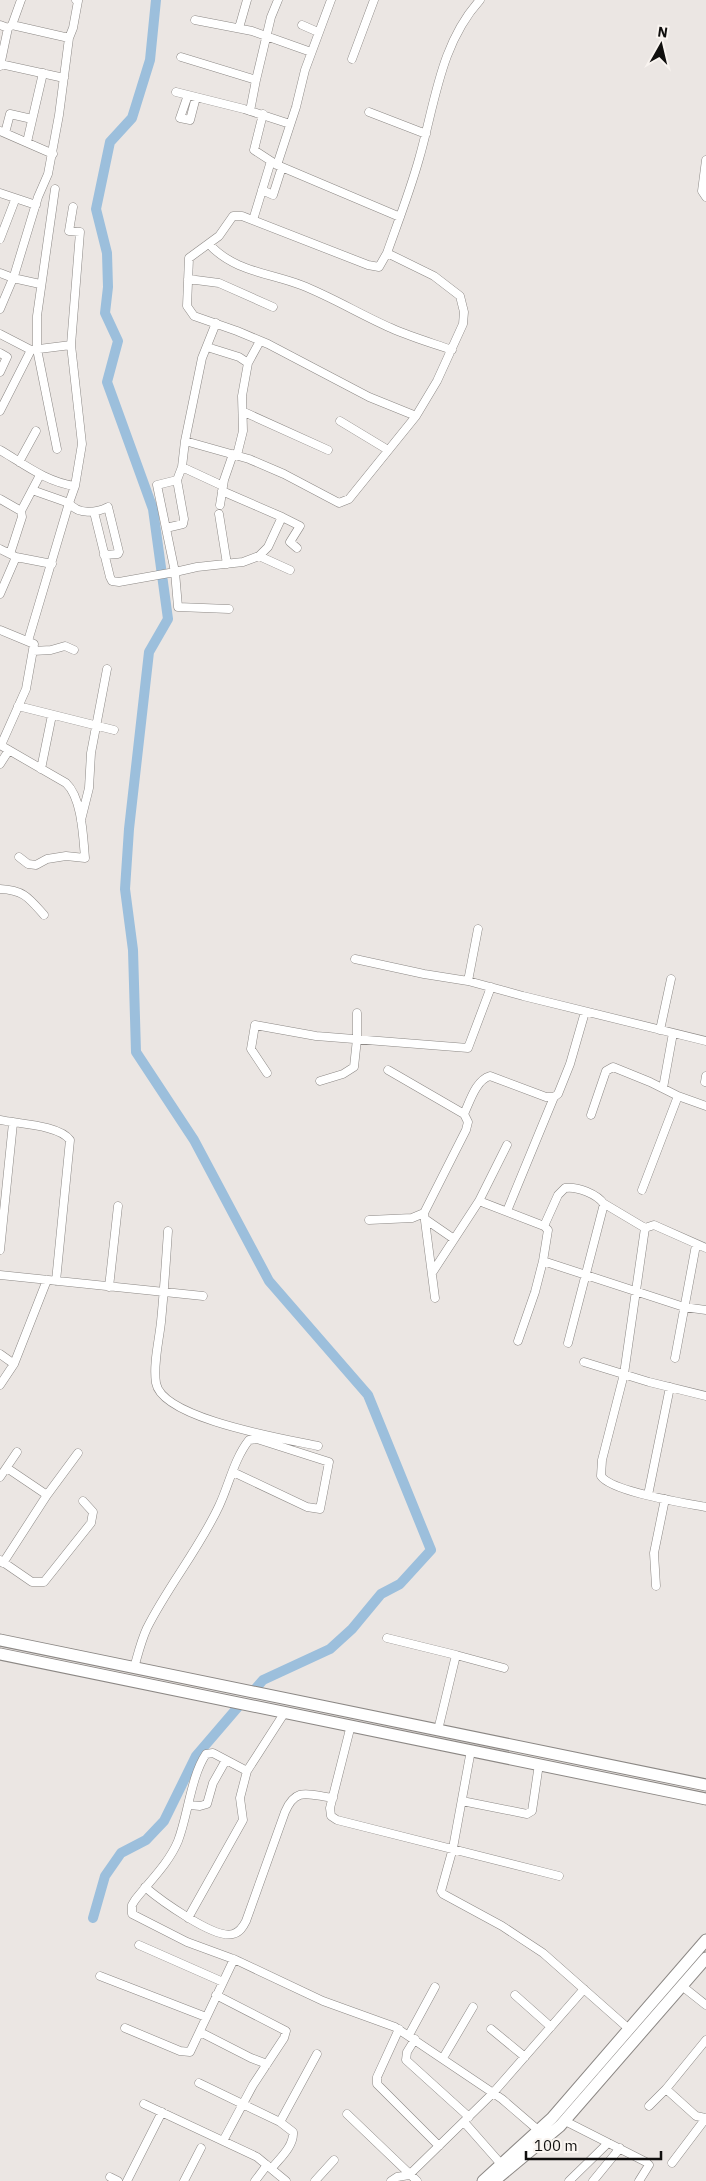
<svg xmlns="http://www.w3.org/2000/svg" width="706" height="2181" viewBox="0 0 706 2181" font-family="'IBM Plex Sans',sans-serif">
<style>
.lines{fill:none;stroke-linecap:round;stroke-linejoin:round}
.canal{stroke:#9cbfdc;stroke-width:10}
.street-casing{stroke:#8c8885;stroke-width:9}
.secondary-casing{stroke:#8c8885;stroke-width:13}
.street{stroke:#fff;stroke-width:8}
.secondary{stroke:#fff;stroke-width:11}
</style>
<rect width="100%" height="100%" fill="#ebe6e3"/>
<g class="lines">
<path class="canal" d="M156,0l-6,60 -18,58 -22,24 -14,67 11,44 1,34 -3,26 13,28 -11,41 46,127 15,110 -19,33 -20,177 -4,60 8,61 3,102 58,88 75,141 99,114 63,155 -31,34 -19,10 -29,35 -22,20 -67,31 -7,8
M93,1918l12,-42 16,-23 25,-13 18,-19 32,-65 42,-49"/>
<defs>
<path id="street" d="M195,20l57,11 59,21
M0,25l8,3 -8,38
M12,25l9,-25
M302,25l16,7
M8,28l4,-3 57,13
M239,28l8,-28
M181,57l75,23 -6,31
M352,59l22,-59
M0,64l64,14
M256,80l15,-63 7,-17
M176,92l68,17 46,15
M188,95l-8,23 10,2 6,-23
M369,112l57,22
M263,114l-9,36 23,15 123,52
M0,131l53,23
M5,133l5,-19 22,5
M27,142l16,-69
M706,160l-4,31 4,6
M277,165l19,-58 9,-37 26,-70
M55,189l-18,127v33l20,100
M262,190l11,5 9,-28
M0,193l36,12
M253,220l18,-59
M0,239l15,-39
M209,244c24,27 60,29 92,41 31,12 60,30 90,43 20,9 41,15 61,22
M387,253l-8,14 -11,-2 -126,-49h-9l-14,20 -30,22 -2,48 7,10 43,15 31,13 101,53 47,19
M0,273l13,5 27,6
M188,279l31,4 54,24
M0,309l14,-33 24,-79 10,-23 11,-59 10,-77 4,-10 5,-27 -2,-1
M0,334l31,16
M207,347l32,10 9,6 12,-22
M0,353l7,4 -7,15
M0,411l31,-61 40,-5 9,-113 -11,-1 4,-24
M244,412l84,38
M340,421l48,29
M185,441l17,-83 14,-35
M0,450c24,14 46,32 75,36l7,-42 -11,-99
M237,455l6,-24 -1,-35 6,-33
M19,462l17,-31
M182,467l41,19
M32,490l37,13 6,-17
M222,491l60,26 -14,30 -9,9 -16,6 -46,5 -22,5 -18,-87 20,-5 5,-13 3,-26 64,18 35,15 55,29 10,-4 67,-83 21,-35 26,-57 1,-12 -4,-16 -26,-20 -47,-23c11,-31 23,-62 32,-94 16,-55 21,-115 61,-159
M0,499l21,12 19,-36
M220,505l4,-25 9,-26
M94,512l16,65 2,4 7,1 56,-10 3,35 51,2
M219,514l8,50
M282,517l18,9 -10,16 7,6
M166,528l17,-4 1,-5 -7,-39
M0,549l16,8 36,7
M10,554l12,-37 -1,-6
M259,556l31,14
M0,594l16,-37
M0,630l34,14 -8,45 -25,56
M28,641l41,-138c9,12 27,10 39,4l11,45 -1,2 -14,1
M33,651l18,-1 14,-4 9,4
M18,706l96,24
M0,745l66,38c16,15 17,53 19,75l-19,-2 -19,3 -11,6 -8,-1 -9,-7
M0,764l9,-14
M41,769l11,-54
M81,820l8,-32 2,-35 16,-84
M0,889c24,1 29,9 44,26
M355,959l69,15 44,7 55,15 183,45
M468,981l10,-52
M660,1030l11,-51
M267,1073l-16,-24 4,-24 61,11 152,12 23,-61
M320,1081l23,-7 11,-7 3,-28v-26
M705,1082l1,-6
M663,1088l10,-55
M464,1114c6,-13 12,-34 26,-38l56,21h8l4,-3 12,-30 15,-52
M591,1115l15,-44 7,-4 37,15 28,14 28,10
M0,1120c19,4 59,5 70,20l-14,141
M507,1145l-28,56 65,25 4,4 -5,31 141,46 22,3
M642,1190l36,-94
M603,1203l42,25 9,-3 52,23
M507,1211l47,-114
M424,1213l11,85
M425,1219l29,20
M369,1220l43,-2 12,-5 42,-83 2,-8 -4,-8 -76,-44
M544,1226l14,-31 7,-7c12,-2 32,6 39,16l-36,139
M645,1228l-21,146 -22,86 -1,16c11,16 84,27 105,31
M168,1231c-2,30 -4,61 -7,91 -2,19 -8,42 -5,61 6,36 130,56 162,63
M0,1250l13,-127
M432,1273l47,-72
M0,1275l203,21
M109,1287l9,-81
M518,1341l17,-49 8,-31
M0,1354l14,10 33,-84
M675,1358l21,-113
M584,1362l65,20 57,14
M0,1385l14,-21
M0,1477l17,-25
M47,1495l31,-42
M648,1495l22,-108
M0,1560l32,22h12l47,-59 2,-11 -10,-11
M3,1563l44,-68 -40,-27
M656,1586l-2,-33 11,-54
M387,1638l69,17 -18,75
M456,1655l48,13
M134,1668c4,-14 7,-27 13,-40 21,-42 52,-79 72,-122 10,-21 15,-47 30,-66l8,-1 72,23 -9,47 -13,-2 -74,-35
M351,1725l-21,83 1,8 6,4 222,56
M471,1750l-18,98 -12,43 2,3 59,32 41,27 86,76
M247,1771l-34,-18 -7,1c-15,22 -18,61 -28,87 -9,22 -29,41 -43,59l-3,5v9l55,28 49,18 87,41 72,26 107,72 36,31
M462,1801l65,13 5,-3 7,-47
M190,1805l10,1 7,-2 6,-21 13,-23
M145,1887c14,12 70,53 88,47 7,-2 10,-7 13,-13l39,-109c11,-26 24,-17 48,-14
M188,1918l55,-98 -3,-22 7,-27 38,-59
M139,1945l84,37
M100,1976l106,41
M682,1986l24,19
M216,1995l70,36 -2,7 -31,47 -30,56
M515,1995l36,32
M125,2028l55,23 10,1 44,-93
M399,2029l-22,48v7l62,62
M491,2029l34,28
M200,2032l51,26 16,6
M409,2035l26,-48
M415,2039l-8,13 -1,8 63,57
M443,2058l30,-51
M199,2083l81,39 13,10c1,14 -13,26 -21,36
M666,2089l30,27 10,2
M144,2104l113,53 29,24
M649,2106l17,-17 40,-49
M347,2114l70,67
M565,2121l81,41 3,3 -10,16
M280,2122l37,-68
M464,2122l37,42
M672,2163l34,-45
M110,2177l8,4
M127,2181l35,-69
M184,2181l17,-33
M255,2181l12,-16
M315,2181l19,-21
M391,2181l6,-4 12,-2 84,-82 91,-104
M569,2181l39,-38
M593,2181l27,-33"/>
<path id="secondary" d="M0,1640l706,145
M0,1654l706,145
M483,2181l69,-63 154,-178
M494,2181l66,-55 146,-168"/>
</defs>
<use href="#street" class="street-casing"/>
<use href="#secondary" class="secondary-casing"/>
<use href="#street" class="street"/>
<use href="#secondary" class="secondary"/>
</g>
<g transform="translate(661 45) rotate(8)" stroke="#f9f4f0" stroke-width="4" paint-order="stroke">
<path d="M0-4L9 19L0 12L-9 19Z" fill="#100f0e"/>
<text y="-8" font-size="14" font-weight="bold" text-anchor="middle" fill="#100f0e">N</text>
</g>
<path d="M526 2151v8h135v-8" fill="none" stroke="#100f0e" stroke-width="2.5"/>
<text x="534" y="2151" font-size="15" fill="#100f0e" stroke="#f9f4f0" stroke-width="4" paint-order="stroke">100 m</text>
</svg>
